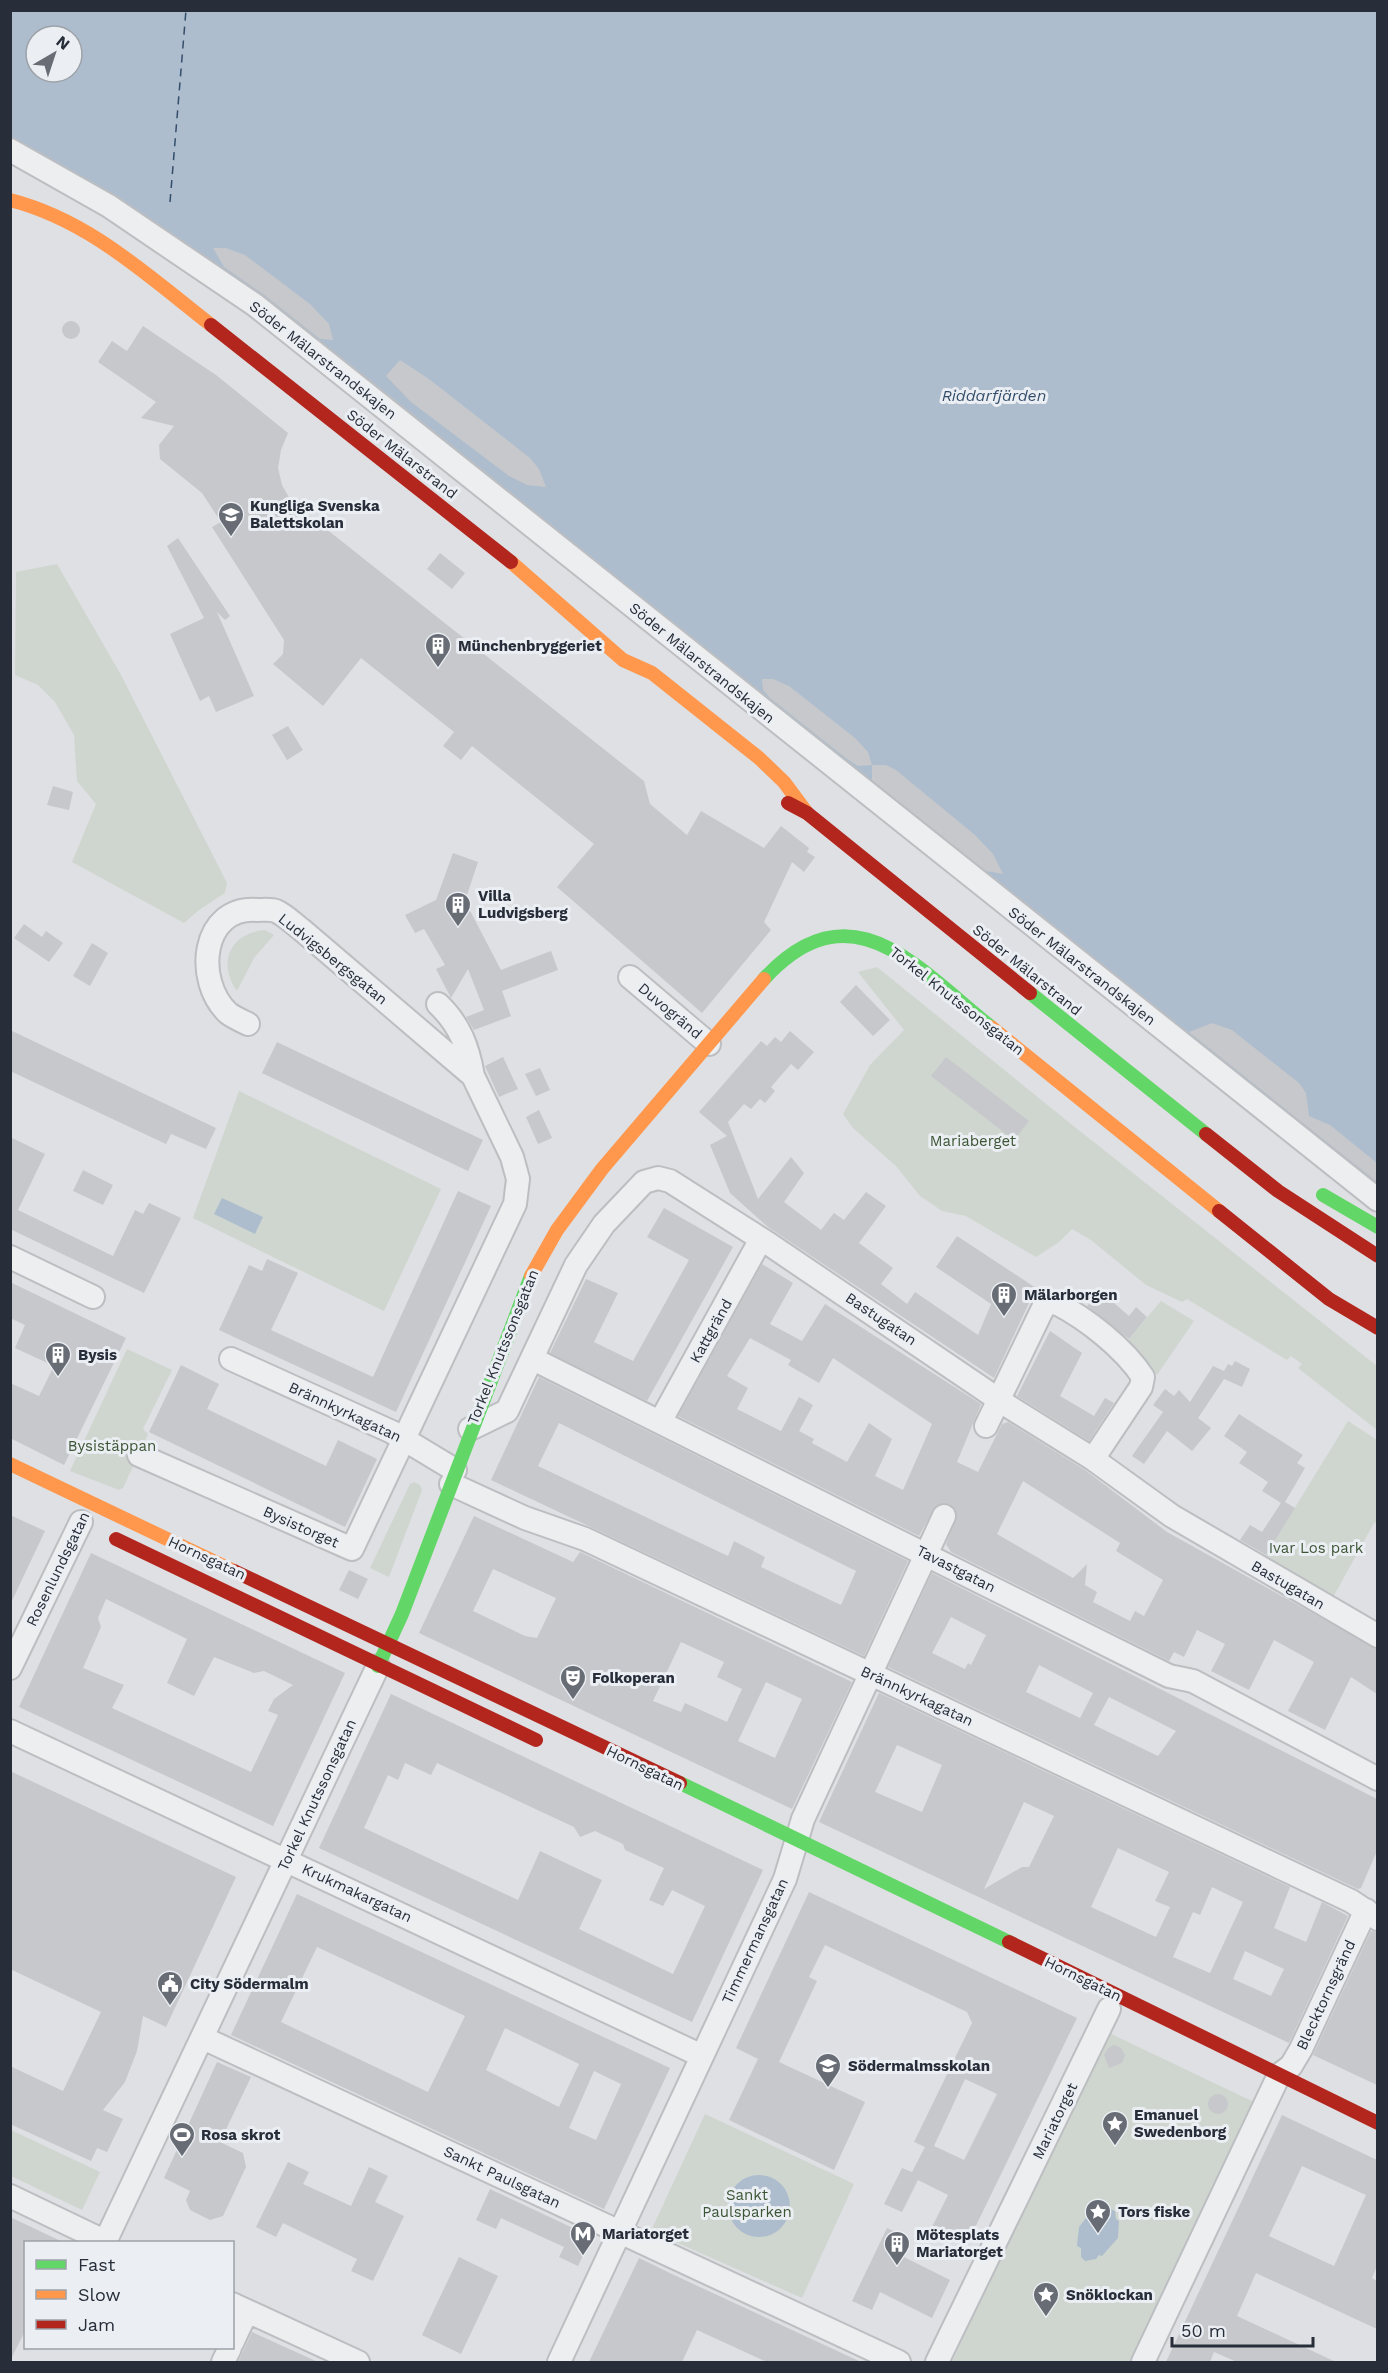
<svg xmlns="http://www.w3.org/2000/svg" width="1388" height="2373" viewBox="0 0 1388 2373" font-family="'Work Sans',sans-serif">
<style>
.green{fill:#cfd6cf;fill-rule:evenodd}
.water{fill:#adbdcd;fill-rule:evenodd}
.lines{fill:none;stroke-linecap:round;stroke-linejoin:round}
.ferry{stroke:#344e6b;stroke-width:1.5;stroke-dasharray:8 6;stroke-linecap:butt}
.building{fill:#c6c8cb;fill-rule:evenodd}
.street-casing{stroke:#bcbec1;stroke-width:26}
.street{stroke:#edeef0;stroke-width:22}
.fast{stroke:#63d668;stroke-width:14}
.slow{stroke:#ff974d;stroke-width:14}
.jam{stroke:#b3261e;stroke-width:14}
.labels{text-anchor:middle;stroke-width:6;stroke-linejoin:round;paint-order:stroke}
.street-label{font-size:15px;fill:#272e3a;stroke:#ebeff3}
.poi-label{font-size:15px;font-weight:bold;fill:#272e3a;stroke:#ebeff3;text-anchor:start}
.park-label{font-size:15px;fill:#3c5535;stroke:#ebeff3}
.water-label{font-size:16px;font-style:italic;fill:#344e6b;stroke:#ebeff3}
</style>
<rect width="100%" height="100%" fill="#dee0e3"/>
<path class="green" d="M57,564l64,111 106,208 -2,10 -26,17 -15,13 -112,-61 24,-58 -19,-23 -3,-46 -19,-33 -17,-17 -23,-10 1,-103z
M265,930l9,5 -20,23 -17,33c-20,-28 -7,-58 28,-61z
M877,967l194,157 306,242v64l-79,-62 4,-4 -11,-8 -4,4 -100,-61 -5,3 -36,-17 -55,-45 -19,-11 -13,13 -23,15 -70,-41 -24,-5 -22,-15 -24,-30 -43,-38 -10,-14 27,-49 34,-35 -46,-58z
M239,1091l202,98 -57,122 -191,-93z
M1161,1301l33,20 -37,54 -33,-30z
M127,1349l45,21 -29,59 5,5 -25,54 -4,2 -49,-19z
M1348,1421l29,19v82l-3,1 -43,78 -70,-38z
M414,1482l6,3 2,5 -33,87 -19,-9 40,-84z
M1107,2032l149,71 -122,259h-182zM1097,2211l11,39 -10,5 -21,-9 10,-30z
M705,2114l149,70 -52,114 -151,-67z
M11,2130l89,42 -18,38 -71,-34z"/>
<path class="water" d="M11,11h1366v1180l-1269,-996 -97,-58zM36,36h36v36h-36z
M222,1198l41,19 -8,17 -41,-20z
M728 2206a31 31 0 1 1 62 0a31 31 0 1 1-62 0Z
M1104,2206l11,5 1,8 3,2 -1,17 -16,18 -3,-1 -3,4 -11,2 -4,-4v-9l-4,-2 2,-19 14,-18 4,2z"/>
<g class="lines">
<path class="ferry" d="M170,202l16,-192"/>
</g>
<path class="building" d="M213,248h13l19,7 65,49 19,20 4,16 -13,-1 -57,-45 -39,-27z
M62 330a9 9 0 1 1 18 0a9 9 0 1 1-18 0Z
M143,326l73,49 72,58 -7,17 -3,18 4,17 9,16 353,280 6,23 37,31 14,-24 63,37 17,-22 28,22 -2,4 8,5 -11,15 -12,-10 -28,60 7,8 -69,83 -145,-126 37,-43 -122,-98 -11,14 -18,-14 11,-14 -93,-74 -38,48 -50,-42 10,-10 1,-14 -72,-113 9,-5 -19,-29 -42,-34 -1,-14 15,-19 -33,-8 15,-16 -58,-40 14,-21 15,10z
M400,360l29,19 101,79 9,11 7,18 -19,-2 -18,-9 -98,-74 -25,-26z
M178,538l52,78 -5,4 -8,-8 37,84 -38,16 -7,-16 -9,5 -30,-67 34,-16 -37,-72z
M440,553l25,20 -13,16 -25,-20z
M762,679h11l16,7 66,52 13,14 4,13 -14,1 -11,-7 -77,-61 -7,-8z
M288,726l15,24 -16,10 -15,-25z
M872,765h14l10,5 79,65 18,19 10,20 -17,-3 -114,-91z
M53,786l20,6 -4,18 -22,-5z
M453,853l25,9 -13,39 36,69 50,-19 7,19 -56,21 9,25 -37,14 -8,-13 18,-7 -16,-41 -17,29 -15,-29 9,-4 -21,-36 -9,4 -10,-18 31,-15z
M24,924l18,13 4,-6 17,12 -14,19 -35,-24z
M92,943l16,10 -18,33 -17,-10z
M856,985l34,35 -17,16 -33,-34z
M1212,1023l20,7 67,53 7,10 3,23 21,9 47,38v19l-188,-150z
M10,1030l206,98 -10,21 -35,-15 -5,10 -156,-73z
M790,1031l24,21 -16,18 -7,-6 -20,23 4,4 -10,12 -5,-4 -9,10 -7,-5 -16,18 30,77 33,-42 13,16 -20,29 37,28 13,-17 10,7 22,-28 20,14 -27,37 34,25 -12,16 26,20 8,-12 63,43 13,-31 -55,-37 21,-31 79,52 -42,90 -226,-151 -38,-34 -20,-48 17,-9 -28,-24 62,-71 6,5 8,-9 6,5z
M277,1042l206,98 -15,31 -206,-98z
M503,1057l15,32 -19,8 -14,-31z
M946,1057l83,64 -15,19 -83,-64z
M540,1068l10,22 -14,6 -11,-22z
M539,1110l13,28 -14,6 -12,-27z
M10,1137l35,17 -27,56 95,46 22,-46 8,4 6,-11 32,15 -37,75 -134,-64z
M83,1170l30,15 -10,20 -30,-14z
M458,1191l33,15 -95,206 -177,-82 30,-65 13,6 5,-12 31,14 -27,57 102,47z
M664,1208l69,39 -86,154 -97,-48 36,-74 32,14 -24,49 39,19 56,-101 -42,-23z
M762,1264l31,19 -23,41 32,17 23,-37 156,100 -24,58 21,10 24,-48 6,-2 77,48 82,62 210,117v45l-26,-17 -26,53 -37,-19 26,-49 -40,-22 -25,50 -38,-19 14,-27 -28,-14 -13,27 -10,-5 -5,9 -218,-109 -5,-8 11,-29 -7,-11 -14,1 -17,31 -241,-120zM750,1338l41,22 -3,5 31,18 14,-25 99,66 -29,66 -28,-14 17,-37 -23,-16 -22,39 -35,-19 2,-4 -15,-8 14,-26 -14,-8 -18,34 -44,-22 11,-21 -21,-12zM1023,1481l97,62 -4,8 47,29 -19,36 -9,-5 -5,10 -37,-19 4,-10 -12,-7 2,-21 -14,14 -76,-44z
M10,1282l116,56 -62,127 -54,-27v-55l29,13 15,-30 -39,-18 10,-23 -15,-7z
M1100,1291l29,25 7,-9 11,10 -18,22 -42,-33z
M1050,1331l32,22 -22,43 34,20 11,-18 9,5 -25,38 -72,-45z
M1235,1361l15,8 -8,18 -18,-8 -26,39 13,10 -19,23 -25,-20 -23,33 -12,-8 31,-44 -10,-7 12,-16 9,7 5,-6 11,12 23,-36 11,5 4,-7 4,2z
M181,1365l38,19 -12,25 119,57 12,-26 39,19 -32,68 -196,-95z
M539,1377l369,184 -44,95 -373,-176zM559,1423l297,148 -15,34 -80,-38 4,-10 -31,-16 -6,15 -190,-90z
M1239,1414l64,41 -6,8 8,5 -20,34 10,6 -29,47 -26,-15 10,-15 12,7 19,-29 -19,-12 6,-9 -29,-19 8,-11 -23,-16z
M10,1515l35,16 -35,74z
M474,1516l99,46 7,-10 272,130 -60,127 -373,-176zM493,1569l63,29 -19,40 -12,-2 -52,-25zM681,1642l43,20 -7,15 25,12 -15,33 -42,-19 -4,9 -28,-11zM766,1682l36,17 -27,59 -37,-17z
M91,1553l254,120 -72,153 -254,-119zM106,1599l81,40 -20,44 27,13 20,-39 40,16 10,-2 29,14 -19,14 -6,12 10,4 -27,57 -139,-64 12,-23 -41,-17 18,-41 -3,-9z
M349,1570l19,9 -10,20 -19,-9z
M932,1573l445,226v52l-16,37 -3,1 -470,-222zM951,1617l35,18 -15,30 -3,-2 -3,6 -33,-16zM1039,1665l54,28 -13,25 -54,-26zM1109,1697l67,34 -18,25 -64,-31z
M879,1693l411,194 -16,41 32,14 16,-40 26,14 -59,127 -470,-221zM897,1745l45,20 -20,47 -47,-20zM1024,1802l30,14 -25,51h-7l-38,22zM1118,1848l51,24 -14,29 15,6 -14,30 -65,-30zM1212,1887l31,15 -33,71 -37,-16 20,-45 7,3zM1245,1951l39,18 -13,27 -38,-17z
M391,1694l372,176 -71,152 -373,-174zM405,1763l26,12 6,-12 137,64 6,10 15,-6 28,13 2,6 39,18 -15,32 14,6 9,-16 33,16 -32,68 -94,-45 23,-49 -62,-29 -22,49 -154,-72 24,-53 10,5z
M10,1771l226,106 -70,150 -23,-11 -6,35 -12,31 -22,28 20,9 -16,33 -10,-4 -6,13 -81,-37v-58l53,25 38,-79 -91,-43z
M809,1892l268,126 -110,226 -35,-17 16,-32 -30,-15 -16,32 -18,-8 18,-36 10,4 13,-25 -11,-5 58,-119 -5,-11 -142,-67 -16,32 8,4 -38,81 86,40 -31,68 -105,-50 29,-61 -22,-11zM965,2079l32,15 -33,66 -30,-14z
M297,1894l373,174 -66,141 -373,-174zM317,1947l148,69 -37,76 -147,-70zM505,2028l74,36 -20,43 -73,-37zM594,2071l27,13 -25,56 -27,-12z
M1371,1931l6,1v153l-64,-30z
M1114,2045l7,3 4,7 -3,8 -13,5 -5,-13 4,-7z
M217,2062l34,15 -31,65 23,11 3,14 -23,49 -13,4 -20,-10 -4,-10 4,-9 -26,-13z
M1208 2104a10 10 0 1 1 20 0a10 10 0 1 1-20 0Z
M1282,2115l95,45v106l-5,12 5,3v48l-121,-56 -19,43 99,46h-99l-23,-10 -4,10h-44zM1302,2166l64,29 -32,71 -65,-30z
M288,2162l21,10 -6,12 48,22 18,-39 19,9 -13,26 29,14 -31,65 -22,-10 6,-12 -74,-36 -7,14 -20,-10z
M490,2189l102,48 -14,29 -19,-9 5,-10 -63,-29 -5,11 -20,-9z
M10,2217l53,25h-37v87l-16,32z
M887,2228l21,10 -8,17 50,25 -18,38 -52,-26 -8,18 -20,-9z
M459,2257l39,19 -37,78 -39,-19z
M639,2258l35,17 187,87h-94l-70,-32 -15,32h-93z
M252,2332l66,30h-80z"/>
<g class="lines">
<defs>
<path id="street" d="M10,150l99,56 146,99 1123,895
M630,977l79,67
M438,1004c22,21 30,43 35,72
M10,1257l83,40
M231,1359l161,73 63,38
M533,1359l636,317 24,5 185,98
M660,1422l101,-183
M986,1426l59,-122 11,-1c31,16 68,45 87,74l-2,10 -48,72
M470,1429l37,-18 69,-146 28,-41 40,-42 14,-4 12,3 99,63 242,164 82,51 79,57 206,120
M139,1455l213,94 163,-345 3,-25 -6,-22 -39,-81 -171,-146c-8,-6 -17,-15 -26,-19 -5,-2 -13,-1 -19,-1 -56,-4 -63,71 -29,103 5,4 14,8 20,11
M451,1484l74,34 60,21 766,362 27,18
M10,1668l71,-146
M10,1731l692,325
M203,2038l696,324
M10,2196l96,46
M105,2242l273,-576
M232,2304l126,58
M232,2343l15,-32
M223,2362l7,-14
M559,2362l226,-483 18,-60 141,-303
M937,2362l172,-353
M1143,2362l136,-287 12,-9 10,-17 65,-139"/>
</defs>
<use href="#street" class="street-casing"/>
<use href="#street" class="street"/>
<path class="fast" d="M764,979c87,-95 153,-11 227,48
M1030,993l176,141
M1323,1195l55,32
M378,1666l24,-52 129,-338
M680,1783l329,159"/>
<path class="slow" d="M10,200c79,20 138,76 201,125
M511,562l112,98 29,13 107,85 25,24 23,31
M991,1027l228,184
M531,1276l26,-46 45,-61 162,-190
M10,1464l224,107"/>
<path class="jam" d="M211,325l300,237
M788,803l19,10 223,180
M1206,1134l72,57 100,65
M1219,1211l110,88 49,29
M116,1539l420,201
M234,1571l446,212
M1009,1942l369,181"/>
</g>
<defs>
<symbol id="school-pin" viewBox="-11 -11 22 30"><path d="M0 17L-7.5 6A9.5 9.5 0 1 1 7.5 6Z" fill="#676c75" stroke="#ebeff3"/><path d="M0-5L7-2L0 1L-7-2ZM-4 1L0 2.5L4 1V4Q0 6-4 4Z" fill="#fff"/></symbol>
<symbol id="building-pin" viewBox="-11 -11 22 30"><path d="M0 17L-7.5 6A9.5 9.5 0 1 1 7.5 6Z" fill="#676c75" stroke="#ebeff3"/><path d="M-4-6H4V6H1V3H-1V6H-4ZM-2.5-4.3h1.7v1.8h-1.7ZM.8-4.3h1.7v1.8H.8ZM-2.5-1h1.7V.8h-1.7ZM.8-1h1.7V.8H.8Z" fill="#fff"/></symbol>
<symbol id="theatre-pin" viewBox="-11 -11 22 30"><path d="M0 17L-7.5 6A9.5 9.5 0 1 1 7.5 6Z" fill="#676c75" stroke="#ebeff3"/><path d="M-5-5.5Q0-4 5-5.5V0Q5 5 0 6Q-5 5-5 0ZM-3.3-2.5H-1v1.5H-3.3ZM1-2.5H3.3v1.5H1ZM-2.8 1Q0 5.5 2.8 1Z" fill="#fff"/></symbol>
<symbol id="civic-pin" viewBox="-11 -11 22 30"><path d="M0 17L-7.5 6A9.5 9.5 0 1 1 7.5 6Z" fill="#676c75" stroke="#ebeff3"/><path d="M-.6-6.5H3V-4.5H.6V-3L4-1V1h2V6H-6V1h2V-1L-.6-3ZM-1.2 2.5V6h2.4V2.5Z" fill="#fff"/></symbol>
<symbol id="sight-pin" viewBox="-11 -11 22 30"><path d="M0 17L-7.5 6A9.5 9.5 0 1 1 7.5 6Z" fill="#676c75" stroke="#ebeff3"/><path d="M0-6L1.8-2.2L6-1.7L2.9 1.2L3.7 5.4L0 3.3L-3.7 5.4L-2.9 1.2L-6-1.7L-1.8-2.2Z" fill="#fff"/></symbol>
<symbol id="stadium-pin" viewBox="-11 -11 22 30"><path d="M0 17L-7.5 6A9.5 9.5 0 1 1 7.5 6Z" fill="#676c75" stroke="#ebeff3"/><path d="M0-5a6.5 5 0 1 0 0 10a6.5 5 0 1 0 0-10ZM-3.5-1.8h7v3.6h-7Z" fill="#fff"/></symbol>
<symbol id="metro-pin" viewBox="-11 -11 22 30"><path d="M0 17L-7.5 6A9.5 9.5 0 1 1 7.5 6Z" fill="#676c75" stroke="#ebeff3"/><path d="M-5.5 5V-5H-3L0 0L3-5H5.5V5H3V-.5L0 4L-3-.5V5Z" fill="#fff"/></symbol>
</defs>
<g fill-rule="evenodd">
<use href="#school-pin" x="216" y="500" width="30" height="40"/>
<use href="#building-pin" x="423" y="631" width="30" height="40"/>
<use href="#building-pin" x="443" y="890" width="30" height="40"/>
<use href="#building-pin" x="989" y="1280" width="30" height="40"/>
<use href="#building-pin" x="43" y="1340" width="30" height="40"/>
<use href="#theatre-pin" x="558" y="1663" width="30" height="40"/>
<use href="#civic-pin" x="155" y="1969" width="30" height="40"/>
<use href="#school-pin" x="813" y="2051" width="30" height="40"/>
<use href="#sight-pin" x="1100" y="2109" width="30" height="40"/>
<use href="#stadium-pin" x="167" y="2120" width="30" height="40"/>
<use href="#sight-pin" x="1083" y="2197" width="30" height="40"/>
<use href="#metro-pin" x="568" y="2219" width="30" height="40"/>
<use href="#building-pin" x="882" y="2229" width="30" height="40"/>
<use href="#sight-pin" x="1031" y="2280" width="30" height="40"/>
</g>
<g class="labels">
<g class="street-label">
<text transform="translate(323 360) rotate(38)" y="5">Söder Mälarstrandskajen</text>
<text transform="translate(402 454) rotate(38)" y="5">Söder Mälarstrand</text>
<text transform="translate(702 663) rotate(39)" y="5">Söder Mälarstrandskajen</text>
<text transform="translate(333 959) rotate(39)" y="5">Ludvigsbergsgatan</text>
<text transform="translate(1082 966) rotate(38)" y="5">Söder Mälarstrandskajen</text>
<text transform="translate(1027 970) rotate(39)" y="5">Söder Mälarstrand</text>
<text transform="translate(957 1001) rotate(38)" y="5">Torkel Knutssonsgatan</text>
<text transform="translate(670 1011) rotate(40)" y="5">Duvogränd</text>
<text transform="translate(881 1319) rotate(34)" y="5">Bastugatan</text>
<text transform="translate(711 1331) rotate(-61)" y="5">Kattgränd</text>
<text transform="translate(503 1347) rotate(-68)" y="5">Torkel Knutssonsgatan</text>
<text transform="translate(345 1412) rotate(25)" y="5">Brännkyrkagatan</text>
<text transform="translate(301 1527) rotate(24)" y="5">Bysistorget</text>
<text transform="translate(207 1558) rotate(25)" y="5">Hornsgatan</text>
<text transform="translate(58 1569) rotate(-64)" y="5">Rosenlundsgatan</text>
<text transform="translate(956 1569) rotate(27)" y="5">Tavastgatan</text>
<text transform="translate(1288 1585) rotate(30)" y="5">Bastugatan</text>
<text transform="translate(917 1696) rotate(25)" y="5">Brännkyrkagatan</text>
<text transform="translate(645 1768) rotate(26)" y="5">Hornsgatan</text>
<text transform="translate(317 1795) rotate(-65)" y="5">Torkel Knutssonsgatan</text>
<text transform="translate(357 1893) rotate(25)" y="5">Krukmakargatan</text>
<text transform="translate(755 1941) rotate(-65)" y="5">Timmermansgatan</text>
<text transform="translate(1083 1979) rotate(26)" y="5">Hornsgatan</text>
<text transform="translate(1326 1995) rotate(-65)" y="5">Blecktornsgränd</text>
<text transform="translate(1055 2121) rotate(-64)" y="5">Mariatorget</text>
<text transform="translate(502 2177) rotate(25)" y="5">Sankt Paulsgatan</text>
</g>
<g class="poi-label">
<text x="250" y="511">Kungliga Svenska<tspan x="250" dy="17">Balettskolan</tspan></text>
<text x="458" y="651">Münchenbryggeriet</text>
<text x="478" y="901">Villa<tspan x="478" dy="17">Ludvigsberg</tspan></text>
<text x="1024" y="1300">Mälarborgen</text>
<text x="78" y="1360">Bysis</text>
<text x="592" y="1683">Folkoperan</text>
<text x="190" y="1989">City Södermalm</text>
<text x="848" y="2071">Södermalmsskolan</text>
<text x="1134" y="2120">Emanuel<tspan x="1134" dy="17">Swedenborg</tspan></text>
<text x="201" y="2140">Rosa skrot</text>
<text x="1118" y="2217">Tors fiske</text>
<text x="602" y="2239">Mariatorget</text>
<text x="916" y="2240">Mötesplats<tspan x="916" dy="17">Mariatorget</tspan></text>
<text x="1066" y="2300">Snöklockan</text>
</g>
<g class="park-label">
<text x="973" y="1146">Mariaberget</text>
<text x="112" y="1451">Bysistäppan</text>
<text x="1316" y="1553">Ivar Los park</text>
<text x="747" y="2200">Sankt<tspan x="747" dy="17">Paulsparken</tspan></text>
</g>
<g class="water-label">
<text x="994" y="401">Riddarfjärden</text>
</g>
</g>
<rect width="1388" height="2373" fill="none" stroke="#272e3a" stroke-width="24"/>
<rect x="24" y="2241" width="210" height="108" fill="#ebeff3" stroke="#9da2a9" stroke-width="1.5"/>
<rect x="36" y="2260" width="30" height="9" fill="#63d668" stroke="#9da2a9" stroke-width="1.5"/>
<text x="78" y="2271" font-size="18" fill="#272e3a">Fast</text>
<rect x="36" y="2290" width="30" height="9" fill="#ff974d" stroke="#9da2a9" stroke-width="1.5"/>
<text x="78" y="2301" font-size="18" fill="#272e3a">Slow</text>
<rect x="36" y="2320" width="30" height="9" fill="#b3261e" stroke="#9da2a9" stroke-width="1.5"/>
<text x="78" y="2331" font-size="18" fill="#272e3a">Jam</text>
<g transform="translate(54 54) rotate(39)"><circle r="28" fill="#ebeff3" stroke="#9da2a9" stroke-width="1.5"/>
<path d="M0-4.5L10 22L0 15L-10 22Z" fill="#676c75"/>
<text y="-9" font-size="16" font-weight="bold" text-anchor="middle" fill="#272e3a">N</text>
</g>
<path d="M1172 2337v9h141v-9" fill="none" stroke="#272e3a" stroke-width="3"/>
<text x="1181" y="2337" font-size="18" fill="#272e3a" stroke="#ebeff3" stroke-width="4.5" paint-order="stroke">50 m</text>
</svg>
